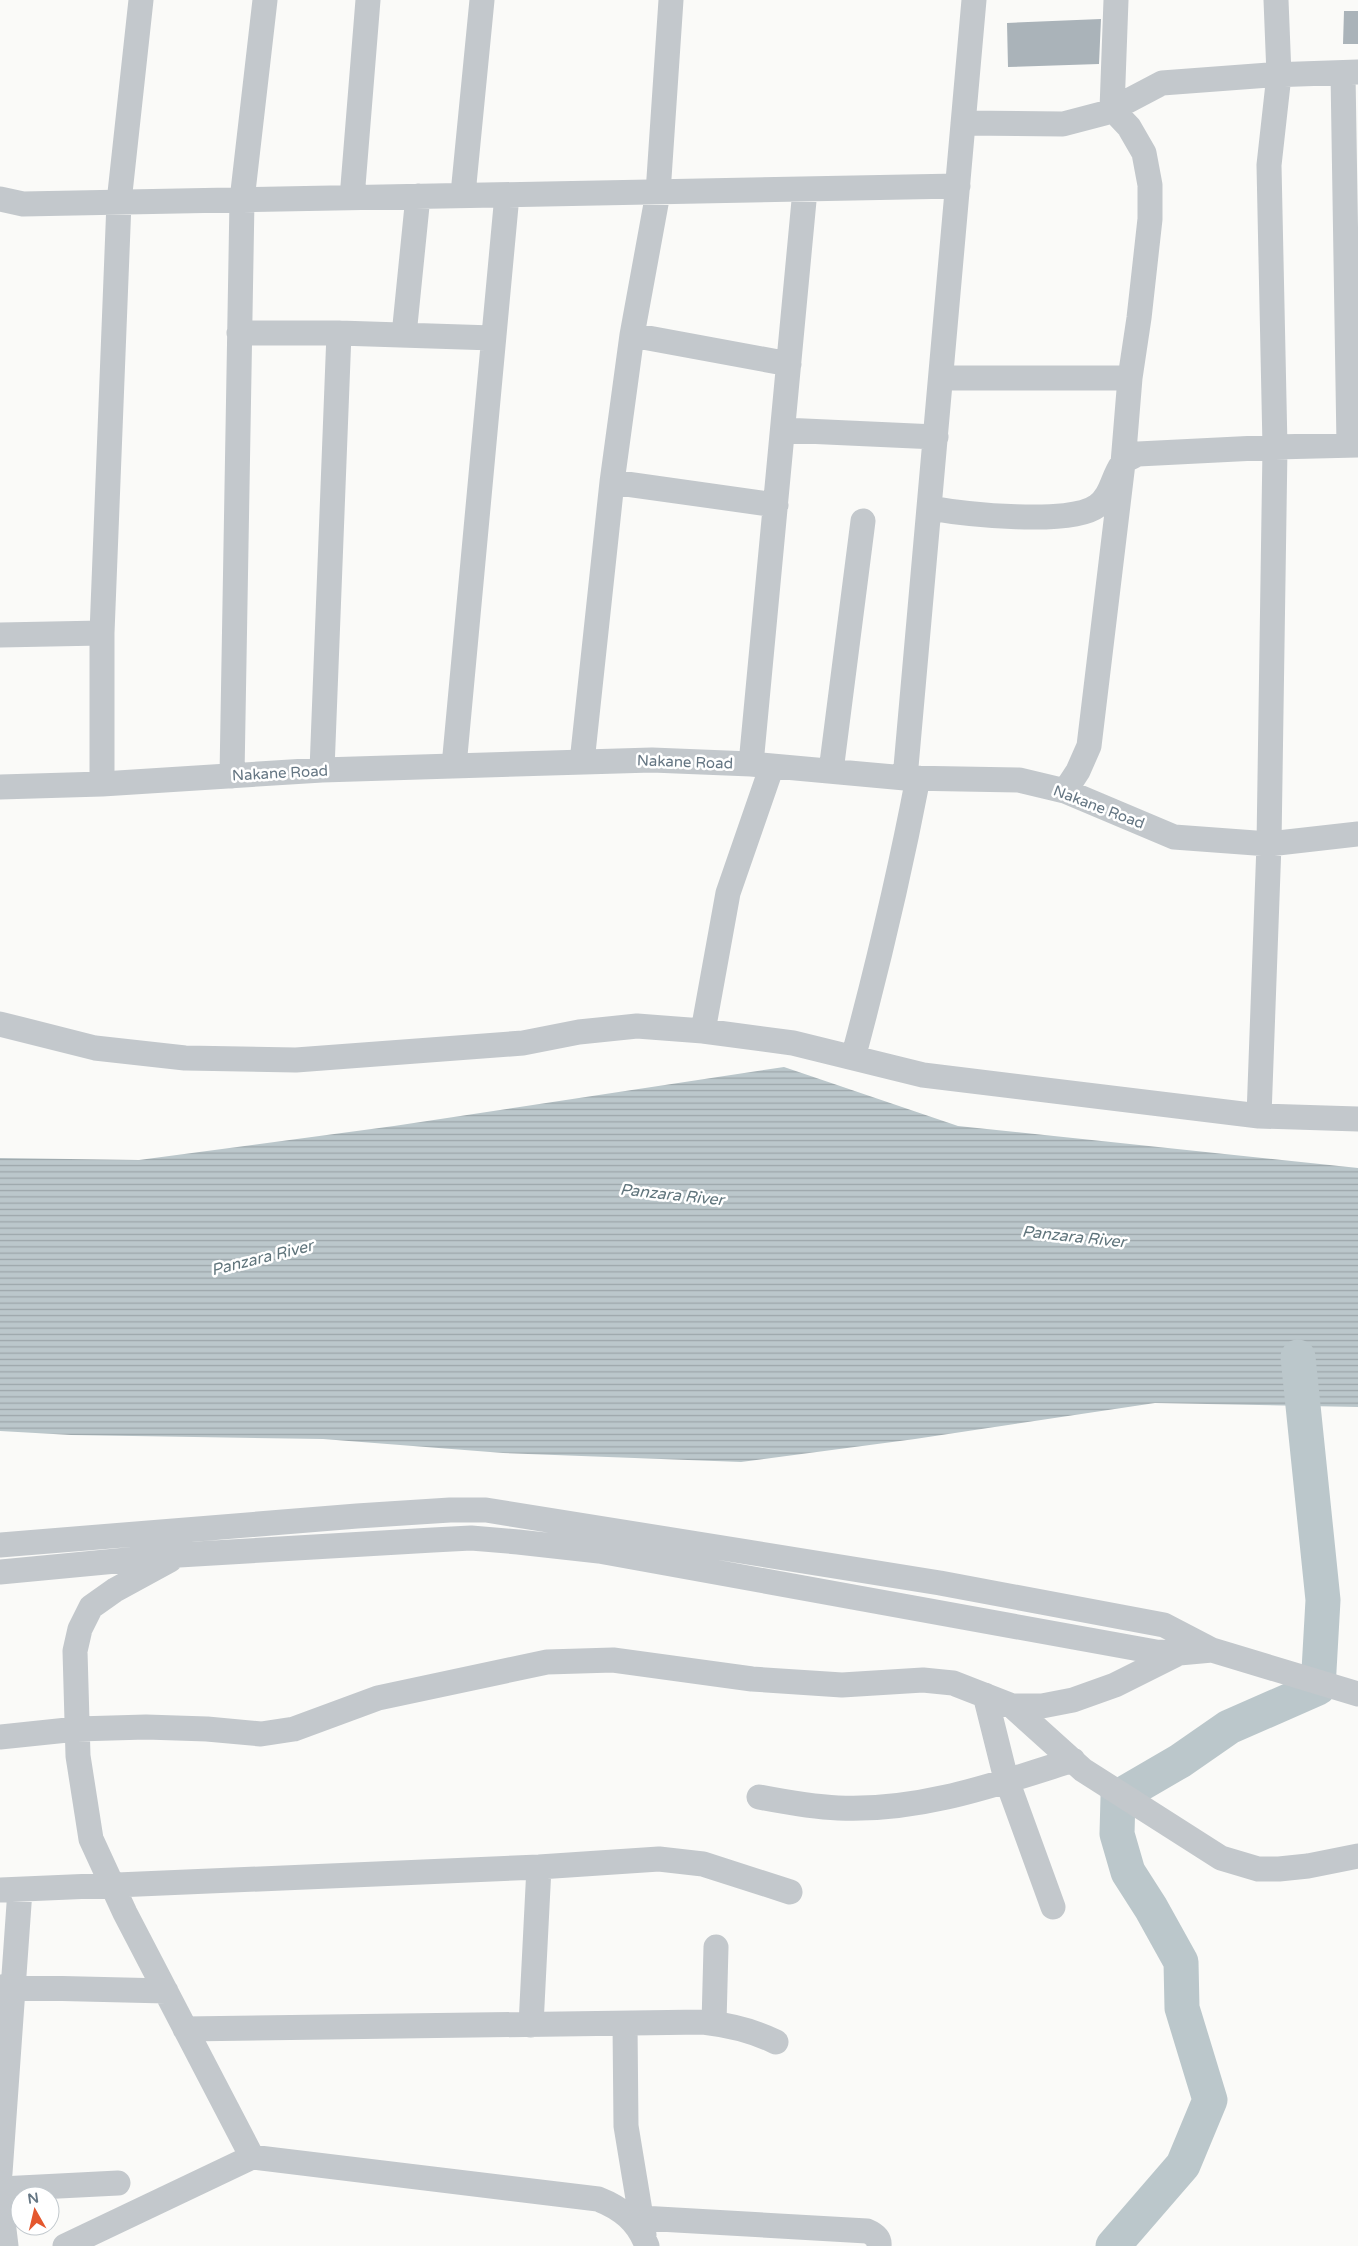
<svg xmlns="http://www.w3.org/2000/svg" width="1358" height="2246" viewBox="0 0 1358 2246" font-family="'Varela Round',sans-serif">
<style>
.water{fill:url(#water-rules)}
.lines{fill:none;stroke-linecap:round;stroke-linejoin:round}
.river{stroke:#bbc7cb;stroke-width:35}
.building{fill:#aab3b9}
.minor{stroke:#c3c8cc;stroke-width:25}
.labels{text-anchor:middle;stroke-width:5;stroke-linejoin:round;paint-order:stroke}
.street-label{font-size:15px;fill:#657683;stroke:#fff}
.water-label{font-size:16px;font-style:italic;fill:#60757c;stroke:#fff}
</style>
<defs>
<pattern id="water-rules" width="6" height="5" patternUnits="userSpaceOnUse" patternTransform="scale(1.25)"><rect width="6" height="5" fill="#bbc7cb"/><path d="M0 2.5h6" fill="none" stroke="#9ca6aa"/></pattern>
</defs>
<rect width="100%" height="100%" fill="#fafaf8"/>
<path class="water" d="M784,1067l174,59 400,42v239l-203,-4 -240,36 -174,23 -238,-9 -180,-14 -252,-4 -71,-4v-273l139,2 255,-34z"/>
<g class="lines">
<path class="river" d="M1113,2246l70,-81 27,-65 -28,-92 -1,-46 -30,-54 -23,-36 -11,-38 1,-37 62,-36 49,-34 89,-39 5,-88 -25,-243"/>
</g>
<path class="building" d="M1344,11h14v33h-15z
M1101,19l-2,45 -91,3 -1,-44z"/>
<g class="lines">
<path class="minor" d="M1343,73l6,372
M963,123l100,1 42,-11 57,-30 107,-8 89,-3
M463,194l19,-194
M352,198l16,-198
M0,199l23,5 935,-18
M239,333h100l154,5
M404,335l14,-139
M632,335l157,29
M941,378h189
M783,430l153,7
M612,482l164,23
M930,508c33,6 141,18 167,-2 15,-11 15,-28 25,-42 4,-5 12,-8 16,-10l137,-7 83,-2
M0,635l102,-2
M582,762l30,-280 20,-147 26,-142 13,-193
M751,764l54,-574
M454,766l53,-571
M322,770l17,-437
M831,771l32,-250
M232,776l10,-576 23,-200
M905,778l69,-778
M102,784v-151l17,-431 22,-202
M0,787l102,-3 220,-14 330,-10 99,4 154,14 114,2 46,11 109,46 95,7 89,-10
M1065,791l13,-20 11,-25 34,-283 7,-85 9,-60 11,-99v-34l-6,-32 -15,-26 -17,-18 4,-109
M0,1024l95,24 90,10 111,2 227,-17 56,-11 58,-6 66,5 90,12 130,32 336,41 99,3
M703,1031l25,-138 44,-127
M853,1058c25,-93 47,-186 65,-280
M1259,1116l10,-272 6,-397 -6,-282 10,-90 -3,-75
M0,1545l357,-29 93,-6h36l454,73 224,42 48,25 146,44
M170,1560l-55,30 -24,17 -11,22 -5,22 3,105 13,83 34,74 127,244
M0,1572l179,-17 254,-15 38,-2 47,4 81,9 557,101 23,1 33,-3
M985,1695l20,80 48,132
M1012,1706l71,64 138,88 37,11h21l29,-3 50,-10
M0,1737l77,-8 69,-2 61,2 54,5 33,-5 84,-31 169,-36 66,-2 139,19 90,6 81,-5 30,3 59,23h30l31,-6 42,-15 64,-32
M759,1797c26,5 53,10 79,11 81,4 159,-24 235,-48
M0,1890l539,-23 120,-8 44,5 87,28
M0,1987l166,4
M714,2023l2,-76
M625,2024l1,102 18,109
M531,2025l8,-158
M185,2029l518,-7c26,3 49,8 73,20
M0,2173l20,-283
M0,2189l118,-6
M0,2197l6,49
M641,2218l226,13c7,3 13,7 12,15
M65,2246l187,-89 346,42c23,9 40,22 49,47"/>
</g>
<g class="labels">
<g class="street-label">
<text transform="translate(685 762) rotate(2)" y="5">Nakane Road</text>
<text transform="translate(280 773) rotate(-3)" y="5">Nakane Road</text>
<text transform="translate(1099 807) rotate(21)" y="5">Nakane Road</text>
</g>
<g class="water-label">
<text transform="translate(672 1194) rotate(6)" y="6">Panzara River</text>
<text transform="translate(1074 1236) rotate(6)" y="6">Panzara River</text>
<text transform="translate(262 1257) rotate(-14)" y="6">Panzara River</text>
</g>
</g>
<g transform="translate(35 2211) rotate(352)"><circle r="24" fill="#ffffff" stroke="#c1c8cd"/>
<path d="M0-4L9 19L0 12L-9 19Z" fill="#e4572e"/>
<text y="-8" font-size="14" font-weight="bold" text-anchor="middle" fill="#657683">N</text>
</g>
</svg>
